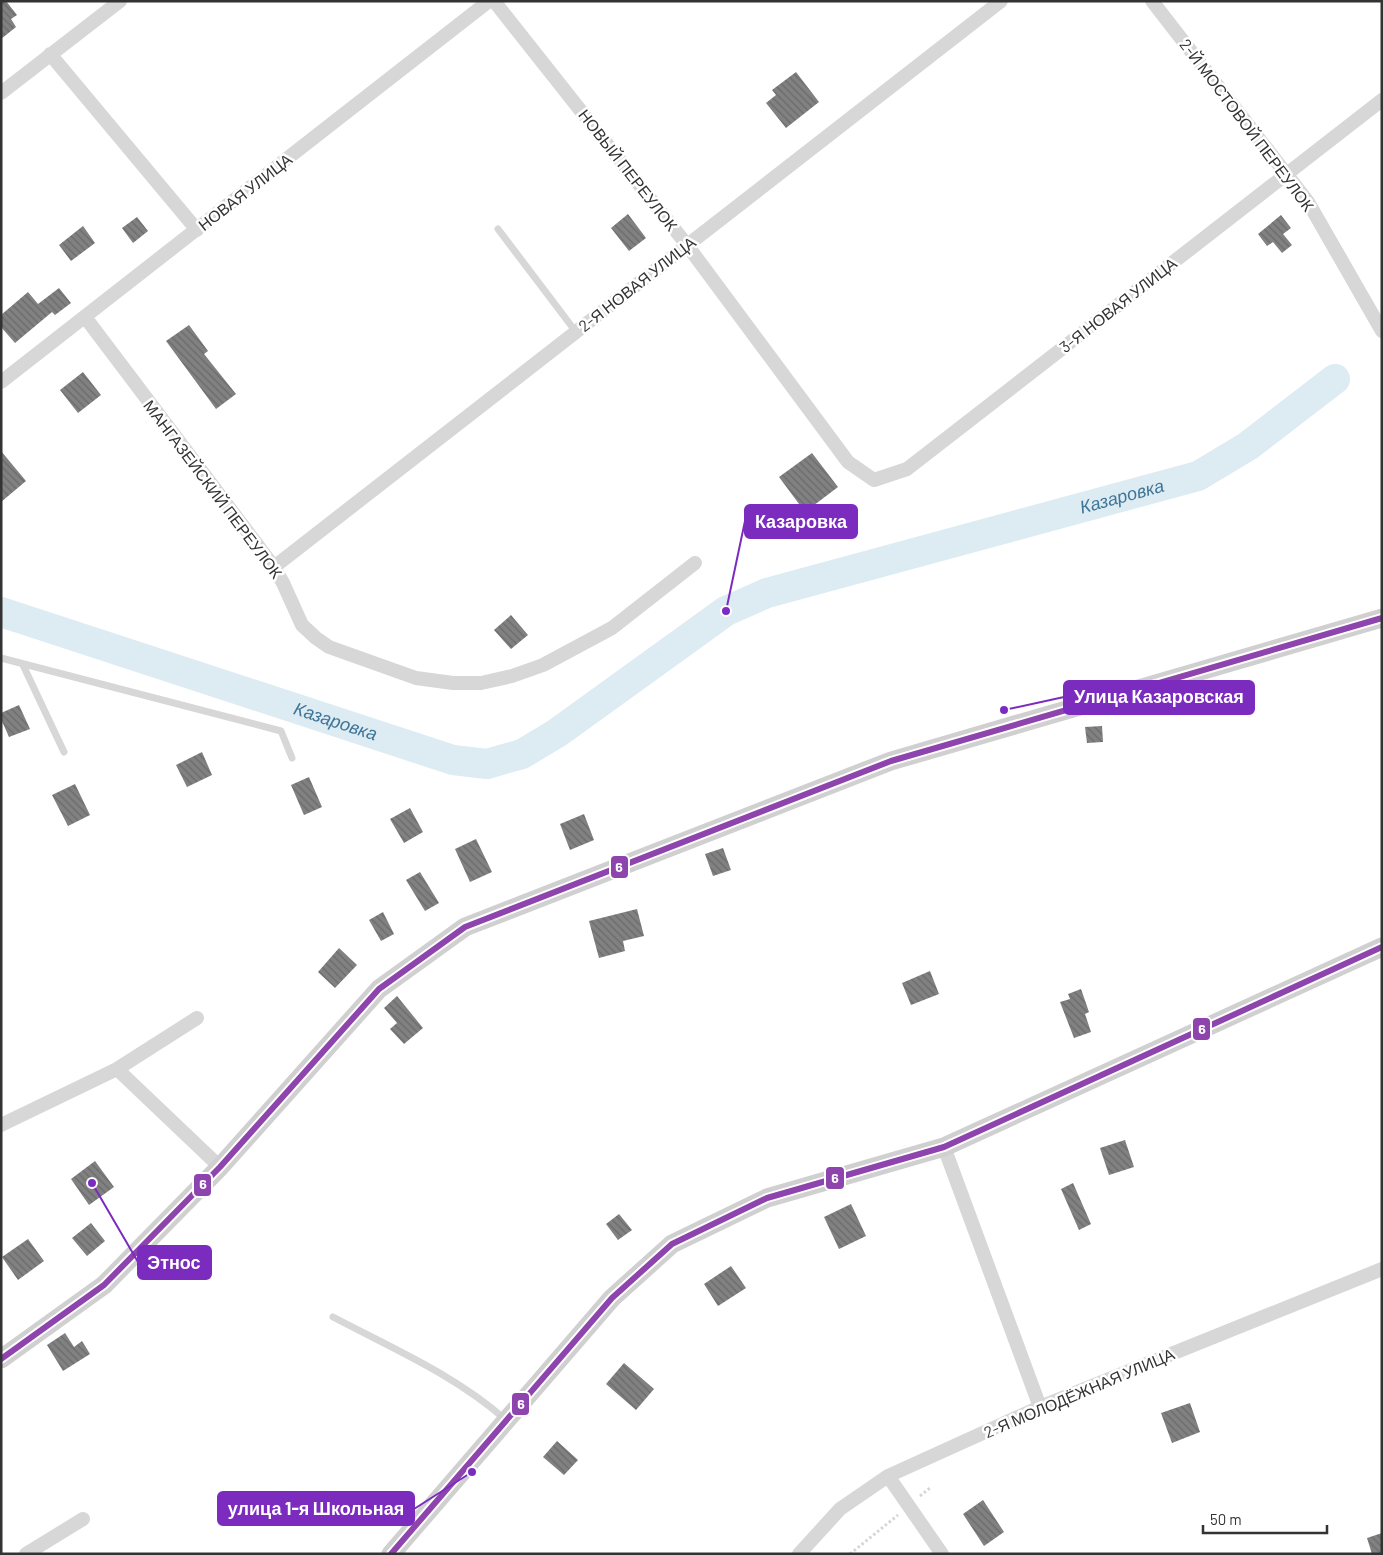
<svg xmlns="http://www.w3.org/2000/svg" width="1383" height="1555" viewBox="0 0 1383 1555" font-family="Barlow,sans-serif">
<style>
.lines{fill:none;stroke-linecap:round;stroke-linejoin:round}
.river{stroke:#ddebf3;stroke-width:30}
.building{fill:url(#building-back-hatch)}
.path{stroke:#d6d6d6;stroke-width:3;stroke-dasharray:2.5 2.5;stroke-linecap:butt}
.lane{stroke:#d7d7d7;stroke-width:7}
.street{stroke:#d7d7d7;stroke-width:14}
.secondary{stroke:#d0d0d0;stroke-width:19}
.bus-1-casing{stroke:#fff;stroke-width:10}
.bus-1{stroke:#8e44ad;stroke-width:6}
.labels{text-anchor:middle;stroke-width:5;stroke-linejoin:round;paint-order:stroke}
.street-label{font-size:16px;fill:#333;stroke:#fff}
.water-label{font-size:18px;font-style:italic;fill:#3f7597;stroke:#fff}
.leader{fill:none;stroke:#7b2cbf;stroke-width:2}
.callout-dot{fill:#7b2cbf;stroke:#fff;stroke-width:2}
.callout{fill:#7b2cbf;stroke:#7b2cbf;stroke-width:2}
.callout-label{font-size:18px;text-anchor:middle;font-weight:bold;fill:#fff}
.line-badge{stroke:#fff;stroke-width:2}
.badge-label{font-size:14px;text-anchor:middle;font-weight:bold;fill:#fff}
</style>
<defs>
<pattern id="building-back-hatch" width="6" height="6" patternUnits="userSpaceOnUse" patternTransform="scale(1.25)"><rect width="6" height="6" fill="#818181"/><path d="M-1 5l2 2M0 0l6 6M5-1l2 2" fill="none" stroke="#6a6a6a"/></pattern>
</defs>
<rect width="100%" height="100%" fill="#fff"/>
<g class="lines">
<path class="river" id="s1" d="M1,612l452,148 34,4 35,-10 35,-21 169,-122 41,-18 431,-117 50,-30 87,-67"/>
</g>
<path class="building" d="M1,1h5l11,14 -6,4 5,8 -15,12z
M796,72l23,30 -33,26 -20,-25 10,-8 -4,-5z
M628,214l18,24 -17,13 -18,-23z
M1281,215l10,13 -8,6 9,11 -10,8 -9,-11 -6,4 -9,-12z
M137,217l11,14 -15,12 -11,-15z
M83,226l12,17 -24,18 -12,-16z
M59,288l12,15 -16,12 -3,-3 -37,31 -14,-16v-12l27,-23 10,12z
M189,325l19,26 -4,3 32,40 -20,15 -50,-68z
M83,372l18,23 -23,18 -18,-23z
M1,451l25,30 -25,21z
M812,453l26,34 -33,25 -26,-35z
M511,615l17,20 -17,14 -17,-19z
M19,705l11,24 -21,8 -8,-18v-6z
M1102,726l1,16 -16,1 -2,-16z
M202,752l10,23 -25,12 -11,-22z
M309,777l13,30 -18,8 -13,-30z
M75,784l15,31 -22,11 -16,-31z
M410,808l13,24 -19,11 -14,-24z
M584,814l10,26 -24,10 -10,-26z
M476,839l16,33 -22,10 -15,-33z
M723,848l8,22 -18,6 -8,-22z
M420,872l19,31 -14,8 -19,-31z
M637,909l7,27 -21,5 2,10 -26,7 -10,-37z
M383,912l11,22 -13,7 -12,-21z
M339,948l18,17 -22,23 -17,-16z
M930,971l9,23 -28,11 -9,-22z
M1081,989l8,23 -4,2 6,18 -17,6 -14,-36 10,-3 -2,-5z
M397,996l26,32 -19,16 -14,-15 7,-6 -13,-15z
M1125,1140l9,27 -25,8 -9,-27z
M95,1161l19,26 -25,18 -18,-26z
M1073,1183l18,41 -12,6 -18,-41z
M851,1204l15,32 -27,13 -15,-32z
M619,1214l13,16 -14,10 -12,-16z
M91,1223l14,18 -18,15 -15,-18z
M28,1239l16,22 -26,19 -16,-23z
M731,1266l15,22 -28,18 -14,-22z
M65,1333l9,14 8,-6 8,13 -27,17 -16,-26z
M624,1363l30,26 -18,21 -30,-26z
M1190,1403l10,29 -28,11 -11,-30z
M557,1441l21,19 -14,15 -21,-18z
M983,1500l21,32 -20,14 -21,-32z
M1382,1533v21h-10l-5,-16z"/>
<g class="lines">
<path class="path" d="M920,1496l10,-8
M850,1554l48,-39"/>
<path class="lane" d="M498,229l78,103
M1,658l280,73 11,27
M23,665l41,87
M333,1317c59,31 122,58 173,103"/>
<path class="street" d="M494,1l193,244 161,217 26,18 33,-11 475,-369
M1152,1l156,201 74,129
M50,54l147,176
M1,93l119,-92
M85,317l189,250 9,16 19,42 14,13 13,9 87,31 37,5h28l31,-7 31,-11 69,-37 83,-65
M1,382l488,-381
M274,567l727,-566
M117,1069l103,98
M1,1125l116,-56 80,-51
M944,1147l96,260
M888,1476l54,78
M26,1554l57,-35
M799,1554l41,-45 48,-33 152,-69 342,-138"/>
<path class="secondary" d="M1,1359l103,-74 116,-118 159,-178 86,-62 426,-166 491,-143
M391,1554l221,-256 60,-54 95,-46 177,-51 438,-200"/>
<defs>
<path id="bus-1" d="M1,1359l103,-74 116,-118 159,-178 86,-62 426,-166 491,-143
M391,1554l221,-256 60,-54 95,-46 177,-51 438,-200"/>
</defs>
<use href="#bus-1" class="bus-1-casing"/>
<use href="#bus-1" class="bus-1"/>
</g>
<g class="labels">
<g class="street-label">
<text transform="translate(1247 125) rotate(53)" y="6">2-Й МОСТОВОЙ ПЕРЕУЛОК</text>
<text transform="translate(628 170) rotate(52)" y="6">НОВЫЙ ПЕРЕУЛОК</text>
<text transform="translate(245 192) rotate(-38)" y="6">НОВАЯ УЛИЦА</text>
<text transform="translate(637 284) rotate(-38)" y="6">2-Я НОВАЯ УЛИЦА</text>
<text transform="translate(1118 305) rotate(-38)" y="6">3-Я НОВАЯ УЛИЦА</text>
<text transform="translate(213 489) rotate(53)" y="6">МАНГАЗЕЙСКИЙ ПЕРЕУЛОК</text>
<text transform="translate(1079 1393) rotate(-23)" y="6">2-Я МОЛОДЁЖНАЯ УЛИЦА</text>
</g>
<g class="water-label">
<text dy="6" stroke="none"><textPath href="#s1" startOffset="1208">Казаровка</textPath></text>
<text dy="6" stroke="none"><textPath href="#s1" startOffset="352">Казаровка</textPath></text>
</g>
</g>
<path class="leader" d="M726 611L745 521M1004 710L1064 697M92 1183L138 1262M472 1472L414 1509"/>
<g class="callout-dot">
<circle cx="726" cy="611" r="5"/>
<circle cx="1004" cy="710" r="5"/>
<circle cx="92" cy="1183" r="5"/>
<circle cx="472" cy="1472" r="5"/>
</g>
<g class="callout">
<rect x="745" y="505" width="112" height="33" rx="5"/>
<rect x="1064" y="681" width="190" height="33" rx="5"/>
<rect x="138" y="1246" width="73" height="33" rx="5"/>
<rect x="218" y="1492" width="196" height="33" rx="5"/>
</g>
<g class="callout-label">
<text x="801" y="528">Казаровка</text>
<text x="1159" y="703">Улица Казаровская</text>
<text x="174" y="1269">Этнос</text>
<text x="316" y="1515">улица 1-я Школьная</text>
</g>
<g class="line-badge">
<rect x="610" y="855" width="19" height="24" rx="5" fill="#8e44ad"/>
<rect x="1192" y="1017" width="19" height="24" rx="5" fill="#8e44ad"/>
<rect x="825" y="1166" width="20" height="24" rx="5" fill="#8e44ad"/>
<rect x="193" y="1173" width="19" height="24" rx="5" fill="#8e44ad"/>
<rect x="511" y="1392" width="19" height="24" rx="5" fill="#8e44ad"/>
</g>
<g class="badge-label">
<text x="619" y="872">6</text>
<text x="1202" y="1034">6</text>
<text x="835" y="1183">6</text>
<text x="203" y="1189">6</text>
<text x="521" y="1409">6</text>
</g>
<rect width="1383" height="1555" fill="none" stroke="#333333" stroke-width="5"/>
<path d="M1203 1525v8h124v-8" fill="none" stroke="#333333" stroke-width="2.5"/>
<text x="1210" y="1525" font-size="15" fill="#333333" stroke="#ffffff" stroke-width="4" paint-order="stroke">50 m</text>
</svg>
